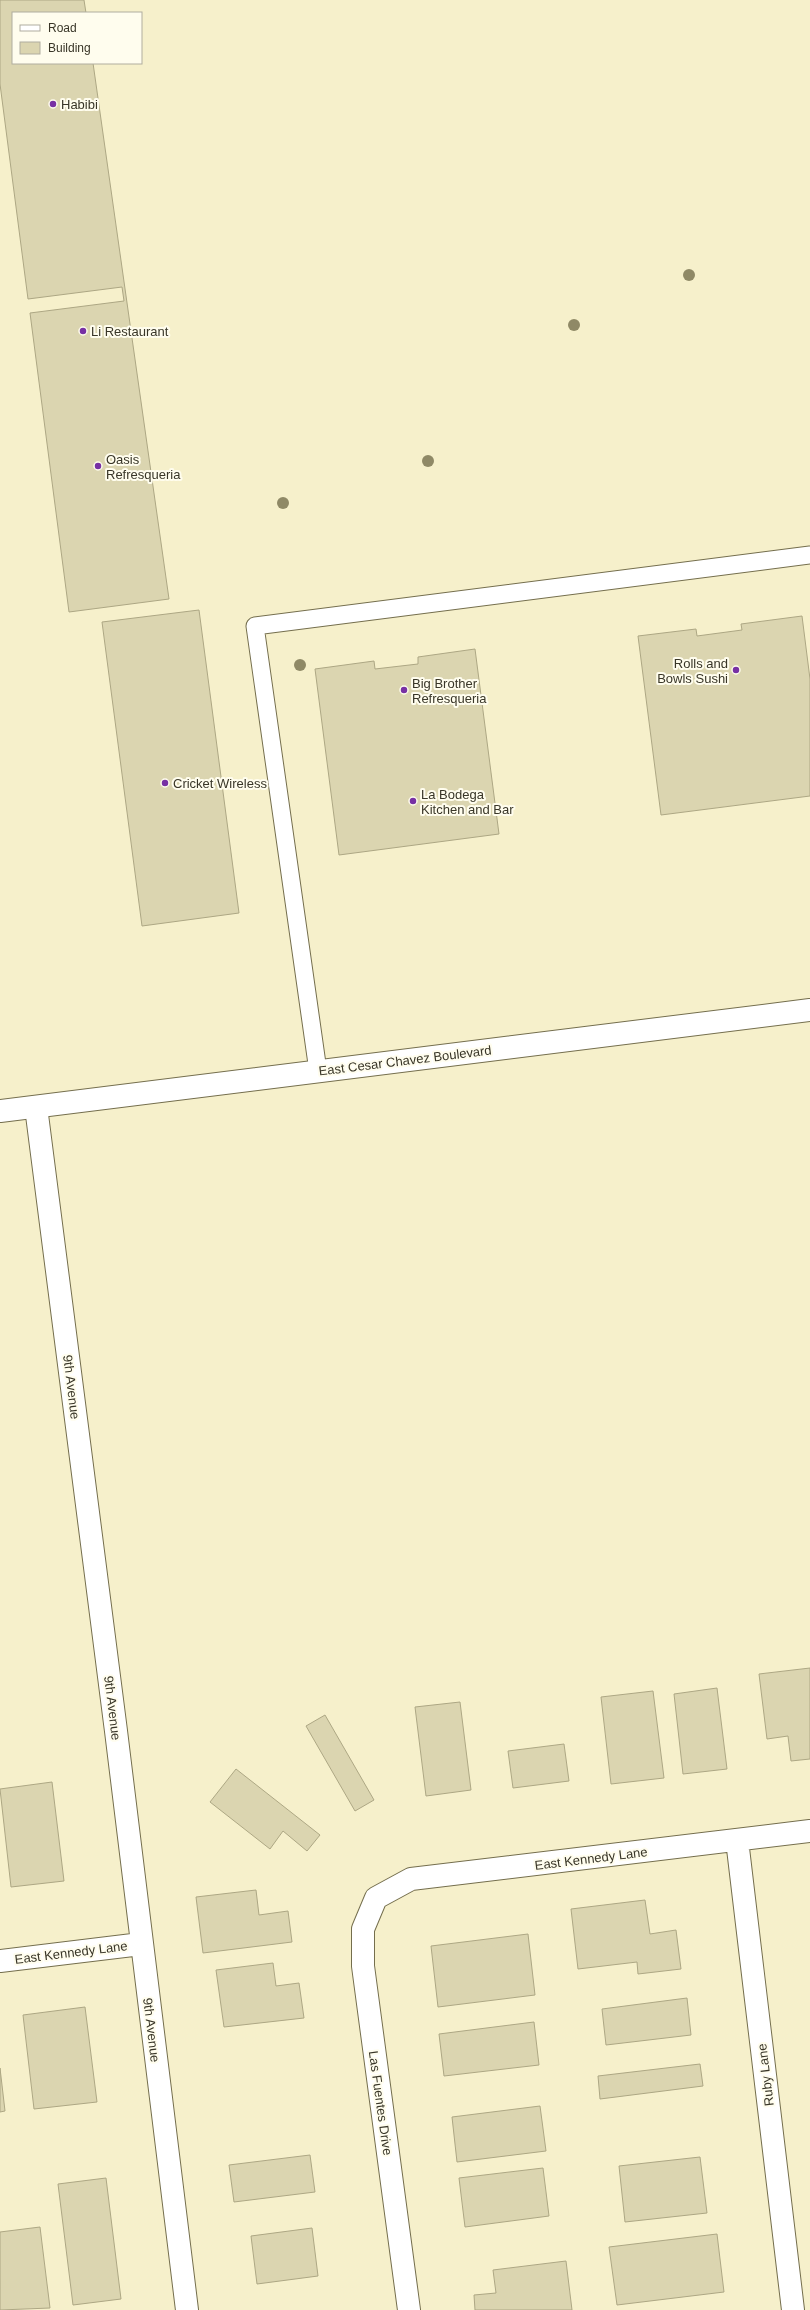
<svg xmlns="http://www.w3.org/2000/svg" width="810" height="2310" viewBox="0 0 810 2310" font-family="Helvetica,sans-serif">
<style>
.building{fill:#dbd5b0;stroke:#ada784}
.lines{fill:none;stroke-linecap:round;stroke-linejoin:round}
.service-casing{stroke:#746e4d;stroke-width:19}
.minor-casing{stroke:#746e4d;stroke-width:24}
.trunk-casing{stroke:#746e4d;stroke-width:24}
.service{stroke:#fff;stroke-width:17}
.minor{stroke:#fff;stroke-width:22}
.trunk{stroke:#fff;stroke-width:22}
.tree{fill:#8f8966}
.poi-dot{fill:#7730a4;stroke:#fffdee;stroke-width:1.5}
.labels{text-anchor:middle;stroke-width:4;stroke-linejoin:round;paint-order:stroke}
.poi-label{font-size:13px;fill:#393628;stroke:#fffdee;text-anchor:start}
.street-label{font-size:13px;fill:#393628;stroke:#fffdee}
</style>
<rect width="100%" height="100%" fill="#f6f0cb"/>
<path class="building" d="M0,0h84l2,13h-73v50h80l76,536 -100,13 -39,-299 94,-12 -2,-14 -94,12 -28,-215z
M199,610l40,303 -97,13 -40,-304z
M802,616l8,63v117l-149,19 -23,-179 58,-7 1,7 45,-6 -1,-6z
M475,649l24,185 -160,21 -24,-186 59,-8 1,8 43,-5v-7z
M810,1668v91l-19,2 -3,-25 -21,3 -8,-65z
M717,1688l10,81 -44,5 -9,-80z
M653,1691l11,87 -53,6 -10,-87z
M460,1702l11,88 -45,6 -11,-89z
M325,1715l49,85 -19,11 -49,-85z
M564,1744l5,37 -56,7 -5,-37z
M236,1769l84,66 -13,16 -24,-20 -13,18 -60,-47z
M52,1782l12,99 -53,6 -11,-98z
M256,1890l3,25 29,-4 4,31 -89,11 -7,-56z
M645,1900l5,34 26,-4 5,39 -43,5 -1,-12 -59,7 -7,-60z
M528,1934l7,61 -97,12 -7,-61z
M273,1963l3,23 23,-3 5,35 -80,9 -8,-57z
M687,1998l4,37 -85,10 -4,-36z
M85,2007l12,95 -63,7 -11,-94z
M534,2022l5,43 -95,11 -5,-42z
M700,2064l3,22 -103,13 -2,-23z
M0,2068l5,43 -5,1z
M540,2106l6,45 -89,11 -5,-45z
M310,2155l5,37 -81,10 -5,-37z
M700,2157l7,56 -82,9 -6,-56z
M543,2168l6,48 -84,11 -6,-49z
M106,2178l15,121 -48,6 -15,-121z
M40,2227l10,81 -50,2v-78z
M312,2228l6,48 -61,8 -6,-48z
M717,2234l7,58 -107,13 -8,-58z
M566,2261l6,49h-97l-1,-15 22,-2 -3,-23z"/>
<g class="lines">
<defs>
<path id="service" d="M318,1071l-63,-445 555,-71"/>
<path id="minor" d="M36,1107l80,624 71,579
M737,1840l56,470
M0,1961l141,-17
M409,2310l-46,-344v-37l13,-31 35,-19 399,-48"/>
<path id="trunk" d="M0,1111l810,-101"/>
</defs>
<use href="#service" class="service-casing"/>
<use href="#minor" class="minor-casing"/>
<use href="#trunk" class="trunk-casing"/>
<use href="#service" class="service"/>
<use href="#minor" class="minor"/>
<use href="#trunk" class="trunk"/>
</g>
<g class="tree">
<circle cx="689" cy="275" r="6"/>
<circle cx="574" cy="325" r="6"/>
<circle cx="428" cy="461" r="6"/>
<circle cx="283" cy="503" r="6"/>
<circle cx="300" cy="665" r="6"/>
</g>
<g class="poi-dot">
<circle cx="53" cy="104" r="4"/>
<circle cx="83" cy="331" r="4"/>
<circle cx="98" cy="466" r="4"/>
<circle cx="736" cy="670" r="4"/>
<circle cx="404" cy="690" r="4"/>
<circle cx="165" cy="783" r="4"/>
<circle cx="413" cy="801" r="4"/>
</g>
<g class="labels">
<g class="poi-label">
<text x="61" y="109">Habibi</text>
<text x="91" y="336">Li Restaurant</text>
<text x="106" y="464">Oasis<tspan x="106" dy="15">Refresqueria</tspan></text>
<text x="728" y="668" text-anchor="end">Rolls and<tspan x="728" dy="15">Bowls Sushi</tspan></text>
<text x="412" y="688">Big Brother<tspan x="412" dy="15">Refresqueria</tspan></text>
<text x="173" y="788">Cricket Wireless</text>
<text x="421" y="799">La Bodega<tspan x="421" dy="15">Kitchen and Bar</tspan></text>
</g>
<g class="street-label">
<text transform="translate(405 1060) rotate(-7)" y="5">East Cesar Chavez Boulevard</text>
<text transform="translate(72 1387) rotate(83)" y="5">9th Avenue</text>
<text transform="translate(113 1708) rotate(83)" y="5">9th Avenue</text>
<text transform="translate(591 1858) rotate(-7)" y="5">East Kennedy Lane</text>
<text transform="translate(71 1952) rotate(-7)" y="5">East Kennedy Lane</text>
<text transform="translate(152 2030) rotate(83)" y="5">9th Avenue</text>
<text transform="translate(765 2075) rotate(-97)" y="5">Ruby Lane</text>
<text transform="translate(381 2103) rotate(82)" y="5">Las Fuentes Drive</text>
</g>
</g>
<rect x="12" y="12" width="130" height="52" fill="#fffdee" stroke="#b0ad9f"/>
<rect x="20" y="25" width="20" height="6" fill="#ffffff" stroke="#b0ad9f"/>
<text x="48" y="32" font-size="12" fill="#393628">Road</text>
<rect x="20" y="42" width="20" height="12" fill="#dbd5b0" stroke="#b0ad9f"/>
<text x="48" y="52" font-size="12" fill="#393628">Building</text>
</svg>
